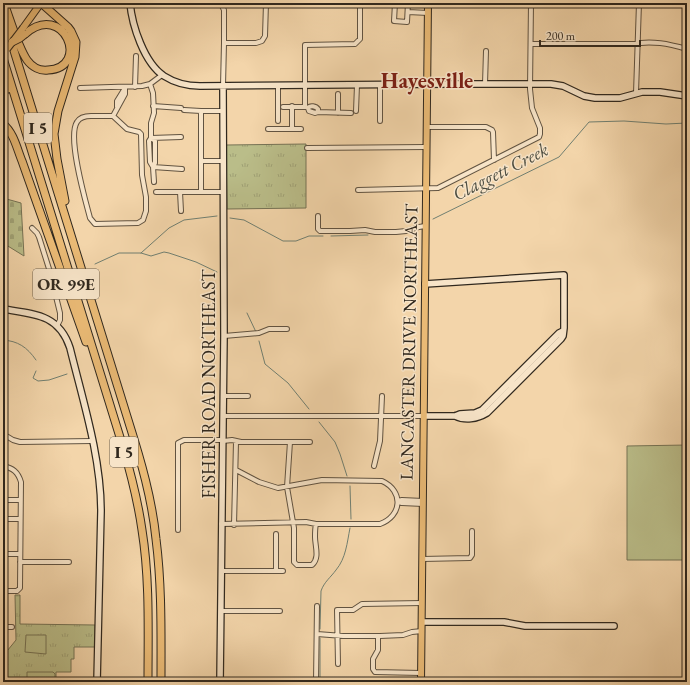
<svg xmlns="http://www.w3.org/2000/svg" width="690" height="685" viewBox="0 0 690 685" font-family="'EB Garamond',serif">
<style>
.grass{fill:url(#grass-tufts);stroke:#757254}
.cemetery{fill:url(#cemetery-stones);stroke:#757254}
.garden{fill:#babd89;stroke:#757254}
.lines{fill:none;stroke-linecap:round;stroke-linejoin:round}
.stream{stroke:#707f71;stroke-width:1}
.street-casing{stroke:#615341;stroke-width:6}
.secondary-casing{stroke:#30281e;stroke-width:8}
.primary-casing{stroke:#30281e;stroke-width:8}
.highway-casing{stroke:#30281e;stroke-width:9}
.street{stroke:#f7e4c8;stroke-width:4}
.secondary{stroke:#f7e4c8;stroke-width:5.5}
.primary{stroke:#eaba75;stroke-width:6}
.highway{stroke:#eaba75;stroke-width:7}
.primary-bridge-casing{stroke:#30281e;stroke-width:8;stroke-linecap:butt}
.highway-bridge-casing{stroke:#30281e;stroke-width:9;stroke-linecap:butt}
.primary-bridge{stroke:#eaba75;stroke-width:6}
.highway-bridge{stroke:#eaba75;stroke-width:7}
.labels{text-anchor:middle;stroke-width:3;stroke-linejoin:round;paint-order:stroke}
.shield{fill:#f7e4c8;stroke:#6c6051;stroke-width:1}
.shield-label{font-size:17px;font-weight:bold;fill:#30281e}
.street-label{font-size:18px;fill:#30281e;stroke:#f7e4c8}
.water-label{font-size:19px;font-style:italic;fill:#4b4c40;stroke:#f7e4c8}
.district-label{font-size:22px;font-weight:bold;fill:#7a1f14;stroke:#f7e4c8}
</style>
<defs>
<pattern id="grass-tufts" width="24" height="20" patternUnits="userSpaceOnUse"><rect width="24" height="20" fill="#babd89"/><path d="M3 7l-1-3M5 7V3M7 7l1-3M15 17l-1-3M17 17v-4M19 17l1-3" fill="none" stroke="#a0a276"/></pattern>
<pattern id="cemetery-stones" width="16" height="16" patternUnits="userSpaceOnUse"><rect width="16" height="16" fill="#babd89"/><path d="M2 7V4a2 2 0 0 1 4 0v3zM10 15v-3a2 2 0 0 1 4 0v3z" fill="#a0a276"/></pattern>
</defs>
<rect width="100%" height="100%" fill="#f3d5aa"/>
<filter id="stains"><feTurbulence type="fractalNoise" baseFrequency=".005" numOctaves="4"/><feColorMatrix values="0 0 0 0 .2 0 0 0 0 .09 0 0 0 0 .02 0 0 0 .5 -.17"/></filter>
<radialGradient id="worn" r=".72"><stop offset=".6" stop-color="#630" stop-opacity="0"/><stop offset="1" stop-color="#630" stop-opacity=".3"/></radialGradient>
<path class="grass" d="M306,144v64l-79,1 -1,-64z
M15,595h5v29l75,1v22h-21v12h-3v13h-15v10h-53v-26l13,-16z"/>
<path class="cemetery" d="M3,198l18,5 3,53 -21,-13z"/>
<path class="garden" d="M687,445v73h-2v42h-58v-114z
M26,635h20v19l-21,-2z
M27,672h26l2,2v8h-28z"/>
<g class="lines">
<path class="stream" d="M230,218l14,2 39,21h13l13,-5h14
M433,219l126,-62 30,-35 35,-1 42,3 21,-1
M331,236l37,-1
M141,253l28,-25 15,-8 33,-4
M95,264l24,-11h22l10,3 13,-4 5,1 27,9 21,10
M247,313l9,19
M3,340c15,1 24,7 33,20
M259,341l6,23 23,19 21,26
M36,371l-3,7 5,3 11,-1 18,-6
M319,422l16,20 5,12 7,22
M350,486l1,33
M320,629l1,-38c3,-9 10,-14 15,-21 10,-12 11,-27 14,-42
M320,682v-44"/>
<defs>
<path id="street" d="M164,3l57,1 3,6v33h32l6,-2 3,-5 1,-33
M308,3l52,2
M395,3l-1,18 13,1 1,-19
M684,3l3,2
M408,12l20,1
M531,44h102c19,-4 36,0 54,5
M150,84l3,9 1,20 -3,10v15l-2,3 1,21 3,5 1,15
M485,84l1,-33
M278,85v36
M223,86l1,-43
M135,87l1,-31
M80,88l62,-2 8,-2 12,-9
M636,93l3,-90
M338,94v19
M153,106l28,2
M292,106v23
M305,106v-61l50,-1 5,-5v-36
M117,107v-6l8,-13
M283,107h23
M184,110l17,1
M356,111l1,-26
M318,112v-3c-2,-3 -8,-4 -10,-1l1,3 6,2 3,-1 33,1
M91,116h22l14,13 12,3 2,2 1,41 4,22v14l-3,9 -5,3 -43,1 -5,-6c-5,-19 -23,-81 -13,-96 3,-5 8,-6 14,-6z
M113,116l12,-22v-7
M380,121v-37
M426,127h60l6,3 1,2 1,28
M268,129h33
M151,138l4,3v22l-2,4
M151,138l30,-1
M307,148l119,-1
M223,161h-22v-50h22
M153,167l29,2
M358,190l80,-2 101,-51 1,-3v-6l-8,-20 -2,-19 1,-86
M156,192h45v-31
M180,192l1,19
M201,192h22
M318,216v13l2,2h30l15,-1 10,2h21l10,-1 13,-4 6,-1
M32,228l5,5 2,4 11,35 10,41v7l-3,6
M224,336l35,-3 10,-4h18
M223,396h25
M223,416h201
M3,434l10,6 7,2 72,-1
M223,441l9,-1 9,2h69
M290,442l-3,45 7,41v34l3,3h15c8,-7 3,-19 3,-28 0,-4 0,-9 1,-13
M3,466c10,2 15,6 18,16l-1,106 -3,3h-14
M374,466l6,-25 2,-45
M3,500h17
M398,501l4,-1 21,1
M398,502l4,1 21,1
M3,519h17
M221,524l85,-2 10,2h64c22,-8 24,-33 2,-43l-60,-1 -44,8 -19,-6 -23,-12
M234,525l2,-83
M178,530v-87l6,-3h39
M276,534v37
M3,554h17
M422,559l48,-1 2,-3v-24
M20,562h49
M221,571h62
M221,611h59
M3,627h9
M317,634l26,2h37l23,-1 9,-3 10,-1
M378,636v14l-5,9v10l2,3 46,1
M338,664l-1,-54h16l9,-6 60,-1
M316,682l1,-76"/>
<path id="secondary" d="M130,3c2,22 14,60 34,73 11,7 23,10 36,10l248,-2h103l12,2 21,10 11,2h25l22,-6h18l27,4
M425,284l139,-9v53l-1,8 -2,3 -74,74c-10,6 -22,8 -32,3
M3,309c31,5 56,5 67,39 13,53 31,109 31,163l-4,171
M424,416h31l5,-2 15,-1 7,-3 77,-77 4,-2
M422,622h82l21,4h89
M220,682l4,-346 -1,-250"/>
<path id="primary" d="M23,28l18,-25
M421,682l7,-679"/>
<path id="highway" d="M4,3c6,16 14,44 23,57 5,7 13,11 21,10 43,-2 16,-70 -23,-36
M41,3l27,24 3,4 5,11 -1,15 -17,54 -4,23 3,25 8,42
M3,15l126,408c12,38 23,76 27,116 6,47 5,95 5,143
M3,58l120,389c8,27 15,55 19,83 8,50 6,102 6,152
M3,75l5,14
M3,124c11,9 14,25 19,37l64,181"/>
</defs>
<use href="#street" class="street-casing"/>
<use href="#secondary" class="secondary-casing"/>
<use href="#primary" class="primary-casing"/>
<use href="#highway" class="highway-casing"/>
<use href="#street" class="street"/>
<use href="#secondary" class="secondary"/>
<use href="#primary" class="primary"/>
<use href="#highway" class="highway"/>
<defs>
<path id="primary-bridge" d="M7,49l16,-21"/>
<path id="highway-bridge" d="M12,42l8,-4 5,-4"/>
</defs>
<use href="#primary-bridge" class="primary-bridge-casing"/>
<use href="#highway-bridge" class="highway-bridge-casing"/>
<use href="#primary-bridge" class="primary-bridge"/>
<use href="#highway-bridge" class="highway-bridge"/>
</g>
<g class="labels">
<g class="shield">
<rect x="24" y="113" width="28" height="30" rx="3"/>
<rect x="33" y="269" width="66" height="30" rx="3"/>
<rect x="110" y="437" width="28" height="30" rx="3"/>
</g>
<g class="shield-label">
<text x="38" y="134">I 5</text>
<text x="66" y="290">OR 99E</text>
<text x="124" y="458">I 5</text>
</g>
<g class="street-label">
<text transform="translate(409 342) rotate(-89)" y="6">LANCASTER DRIVE NORTHEAST</text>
<text transform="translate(209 384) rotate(-90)" y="6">FISHER ROAD NORTHEAST</text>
</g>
<g class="water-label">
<text transform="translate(500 171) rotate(-27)" y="7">Claggett Creek</text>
</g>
<g class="district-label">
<text x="427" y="88">Hayesville</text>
</g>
</g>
<rect width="690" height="685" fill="none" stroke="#f3d5aa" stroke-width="16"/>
<rect x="4" y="4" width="682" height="677" fill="none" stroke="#30281e" stroke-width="2"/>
<rect x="8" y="8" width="674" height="669" fill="none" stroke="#30281e"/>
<path d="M540 40v6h100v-6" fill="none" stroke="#30281e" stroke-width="2"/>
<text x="546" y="40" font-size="12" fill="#30281e" stroke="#f7e4c8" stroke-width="3" paint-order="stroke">200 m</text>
<rect width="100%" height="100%" filter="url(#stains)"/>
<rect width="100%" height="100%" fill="url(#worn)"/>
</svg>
